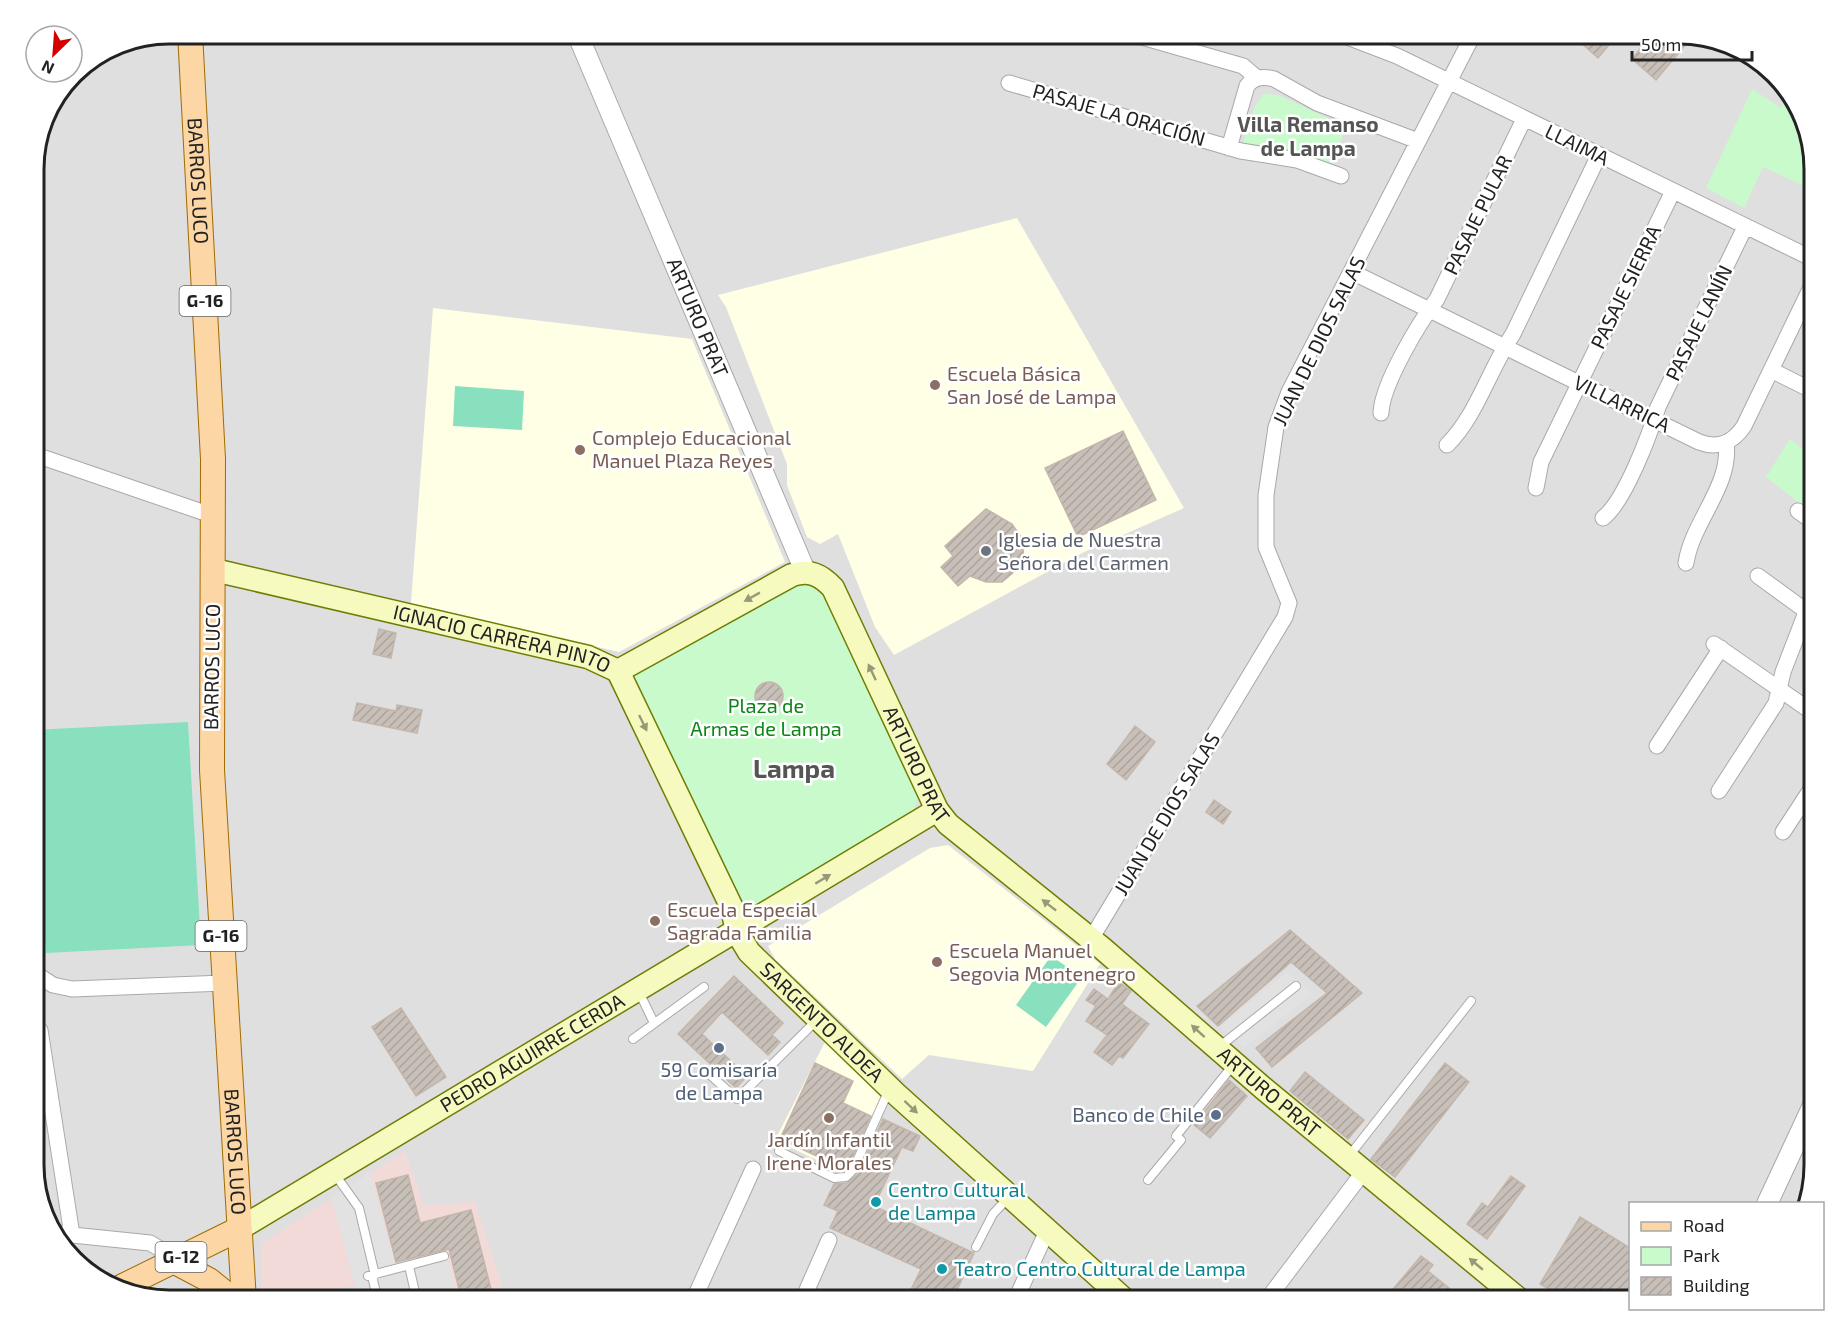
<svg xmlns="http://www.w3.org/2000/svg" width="1848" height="1334" viewBox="0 0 1848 1334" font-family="'Exo 2',sans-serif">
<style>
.residential{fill:#e0dfdf}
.commercial{fill:#f2dad9}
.education{fill:#ffffe5}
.park{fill:#c8facc}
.pitch{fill:#88e0be}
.parking{fill:#e2e2e2}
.building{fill:url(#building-hatch);stroke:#c4b6ab;stroke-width:1.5}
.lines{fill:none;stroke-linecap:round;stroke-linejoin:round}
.service-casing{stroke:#a9a9a9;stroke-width:10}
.minor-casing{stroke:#a9a9a9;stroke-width:17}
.tertiary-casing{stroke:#a9a9a9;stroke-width:22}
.secondary-casing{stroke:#707d05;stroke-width:25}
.primary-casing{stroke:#a06b00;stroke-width:26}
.service{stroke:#fff;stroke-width:8}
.minor{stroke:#fff;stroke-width:15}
.tertiary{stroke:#fff;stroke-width:20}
.secondary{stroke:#f7fabf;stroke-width:22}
.primary{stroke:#fcd6a4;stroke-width:24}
.oneway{fill:#979978}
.education-dot{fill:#8d6e63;stroke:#fff;stroke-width:2}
.worship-dot{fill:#6b7280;stroke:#fff;stroke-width:2}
.service-dot{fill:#5c6f8a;stroke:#fff;stroke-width:2}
.culture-dot{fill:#0f9aa8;stroke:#fff;stroke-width:2}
.labels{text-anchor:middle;stroke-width:5;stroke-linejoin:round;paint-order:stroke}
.shield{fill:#fff;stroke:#646464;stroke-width:1.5}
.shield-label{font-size:18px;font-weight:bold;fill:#222}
.street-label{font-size:20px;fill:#222;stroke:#fff}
.education-label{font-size:20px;fill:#785e54;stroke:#fff;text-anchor:start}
.worship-label{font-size:20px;fill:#5b616d;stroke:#fff;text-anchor:start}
.park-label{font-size:20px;fill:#0c8416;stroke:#fff}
.service-label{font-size:20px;fill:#4e5e75;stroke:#fff}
.culture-label{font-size:20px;fill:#0d838f;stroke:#fff;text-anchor:start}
.neighbourhood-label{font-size:21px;font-weight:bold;fill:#555;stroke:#fff}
.district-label{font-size:26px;font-weight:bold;fill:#555;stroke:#fff}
.rim{fill:none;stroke:#222;stroke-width:3}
</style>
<defs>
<pattern id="building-hatch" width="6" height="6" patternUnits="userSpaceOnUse" patternTransform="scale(1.5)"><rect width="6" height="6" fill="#c7bfb8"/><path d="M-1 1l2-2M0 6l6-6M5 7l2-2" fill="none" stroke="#aba49e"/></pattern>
</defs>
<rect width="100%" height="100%" fill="#f2efe9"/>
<path class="residential" d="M168,33h1512l82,28 39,47 14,60v998l-13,37 -172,1v97h-1462l-82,-28 -39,-47 -14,-52v-1015l14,-51 32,-41 38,-24z"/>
<path class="commercial" d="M405,1151l19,54 51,-3 32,99h-149l-4,-16 -79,16h-13l-1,-57z"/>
<path class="education" d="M1017,218l167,290 -102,45 -188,102 -19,-28 -37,-93 -18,10 -13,-7 -20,-52v-21l-61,-157 -8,-12z
M433,308l259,31 93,223 -166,90 -208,-49z
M948,845l152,119 -67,107 -104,-16 -27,24 -127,-120 -7,-13 162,-98z
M825,1042l57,53 -36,79 -71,-34z"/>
<path class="park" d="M1752,89l29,19 7,-15c22,26 27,65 27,98l-52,-24 -19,41 -38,-20z
M1264,94l14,1 69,32 -17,36 -45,-15h-23l-19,-5 12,-37z
M1790,439l25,19v57l-49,-38z
M811,581l11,7 96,209 -4,14 -160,98 -9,-1 -11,-13 -103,-213 2,-13 162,-87z"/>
<path class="pitch" d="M455,386l69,5 -2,39 -69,-4z
M188,722l13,223 -155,8 -13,-223z
M1051,956l31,21 -36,50 -30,-22z"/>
<path class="parking" d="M1287,972l25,22 -68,54 -24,-21z
M370,1173l25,90 51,-12 13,50h-100l-28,-104z"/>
<path class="building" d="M1570,33h49l-21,25z
M1653,33h27l12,4 -36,43 -24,-21z
M1123,431l33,69 -78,37 -33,-69z
M986,509l26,15 12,17 -1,15 -8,15 -13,11h-16l-16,-6 -12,10 -17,-19 12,-11 -8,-10z
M379,629l17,4 -5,25 -18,-4z
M755 696a14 14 0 1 1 28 0a14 14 0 1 1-28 0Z
M357,703l39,8 1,-6 25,5 -5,23 -64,-13z
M1135,726l20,16 -29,38 -19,-16z
M1214,800l17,12 -8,12 -17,-12z
M1290,930l72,63 -90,74 -16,-19 71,-55 -36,-31 -73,64 -21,-20z
M734,976l49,47 -11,12 8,7 -12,13 -46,-43 -20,22 45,42 -11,12 -58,-54z
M1119,982l12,9 -9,13 27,20 -26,34 -4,-2 -7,9 -18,-13 13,-17 -21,-14 10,-15 -10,-6 8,-11 14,10z
M401,1008l45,69 -30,19 -44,-69z
M815,1063l38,18 -10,22 28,13 -23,51 -5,4 -22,-9 2,-3 -43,-20z
M1445,1063l24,19 -74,95 -24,-18z
M1305,1072l59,48 -16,19 -58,-48z
M1229,1080l18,16 -37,42 -16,-13z
M883,1119l37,17 -7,15 -11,-4 -28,59 100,47 -22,48h-28l-15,-7 12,-25 -91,-41 8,-17 -14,-6 10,-21 13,-1 11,-9z
M408,1175l12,48 51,-13 23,91h-32l-13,-52 -53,13 -20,-79z
M1511,1176l14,10 -38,53 -20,-15 15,-21 6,4z
M1580,1217l50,31v53h-61l-29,-17z
M1421,1256l12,9 -5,6 37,30h-82z"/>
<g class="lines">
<defs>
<path id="service" d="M639,992l15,31
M633,1039l71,-52
M1219,1047l77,-61
M708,1073l29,26 80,-79
M779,1151l55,27 12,-1 7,-7 35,-78
M1349,1156l122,-155
M334,1173l25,35 16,67
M1148,1180l33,-40 -5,-4 58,-72
M976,1247l17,-33 15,-16
M409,1266l8,35
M368,1276l76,-20
M372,1276l6,25"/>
<path id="minor" d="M1128,33l115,33 14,12
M1337,33l60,23 418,204
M1009,83l232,68 56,9 44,16
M1229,148l18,-62c6,-9 16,-10 27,-7l43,24 101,38
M1352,272l347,170c18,7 34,1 45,-16l71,-147
M1771,370l44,22
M1381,413c1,-29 38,-90 56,-114l87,-180
M1447,445c29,-28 43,-77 66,-111l86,-179
M33,454l181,62
M1536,488l5,-26 132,-271
M1798,511l17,12
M1603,518c22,-17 47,-84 55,-111l87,-180
M1686,563c6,-41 46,-78 40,-120
M1758,576l48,35
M33,602h2
M1714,644l101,70
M1657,746l64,-98
M1719,791l57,-88 7,-31 32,-83
M1783,832l32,-49
M1091,939l194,-322 4,-14 -23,-56v-52l10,-68 13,-35 185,-359
M33,972l20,13 19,4 152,-6
M40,1030l32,205
M53,1233l97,10 12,7 11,11
M693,1301l60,-132
M802,1301l27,-61
M1015,1301l32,-70
M1266,1301l98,-130"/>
<g id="tertiary">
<path id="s1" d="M577,33l228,538"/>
<path d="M1767,1204l48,-103"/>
</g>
<g id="secondary">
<path id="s2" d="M214,570l374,87 30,14"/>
<path id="s3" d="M618,671l174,-96c17,-6 29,0 41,13l104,222 11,14 154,124 161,140 258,213"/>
<path id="s4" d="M618,671l114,237 5,24 12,20 147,142 230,207"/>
<path id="s5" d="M239,1229l698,-419"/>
</g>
<g id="primary">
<path id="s6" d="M190,33l23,426 -1,311 32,531"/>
<path d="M173,1261l36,19 26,21"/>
<path d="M123,1286l116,-57"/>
</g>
</defs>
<use href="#service" class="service-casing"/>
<use href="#minor" class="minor-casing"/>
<use href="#tertiary" class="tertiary-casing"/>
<use href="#secondary" class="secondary-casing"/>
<use href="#primary" class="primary-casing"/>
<use href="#service" class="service"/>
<use href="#minor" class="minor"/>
<use href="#tertiary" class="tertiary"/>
<use href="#secondary" class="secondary"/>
<use href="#primary" class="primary"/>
</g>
<defs><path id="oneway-solid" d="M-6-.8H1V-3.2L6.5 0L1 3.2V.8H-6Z" transform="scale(1.5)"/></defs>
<g class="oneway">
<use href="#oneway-solid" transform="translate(752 597) rotate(151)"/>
<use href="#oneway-solid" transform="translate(872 672) rotate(-115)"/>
<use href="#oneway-solid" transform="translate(643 723) rotate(64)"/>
<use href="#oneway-solid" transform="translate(823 879) rotate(-31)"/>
<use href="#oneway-solid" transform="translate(1049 905) rotate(-142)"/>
<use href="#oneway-solid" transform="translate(1198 1031) rotate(-138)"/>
<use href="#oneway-solid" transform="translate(911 1107) rotate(43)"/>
<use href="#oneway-solid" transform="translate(1476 1264) rotate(-140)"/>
</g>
<g class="education-dot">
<circle cx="935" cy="385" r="6"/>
<circle cx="580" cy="450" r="6"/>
<circle cx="655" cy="921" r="6"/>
<circle cx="937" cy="962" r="6"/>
<circle cx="829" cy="1118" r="6"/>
</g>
<circle class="worship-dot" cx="986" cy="551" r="6"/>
<g class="service-dot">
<circle cx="719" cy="1048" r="6"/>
<circle cx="1216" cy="1115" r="6"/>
</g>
<g class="culture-dot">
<circle cx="876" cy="1202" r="6"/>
<circle cx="942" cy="1269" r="6"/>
</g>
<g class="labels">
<g class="shield">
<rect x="179.5" y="286" width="51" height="30" rx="4.5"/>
<rect x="195.5" y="921" width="51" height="30" rx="4.5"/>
<rect x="155.5" y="1242" width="51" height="30" rx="4.5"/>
</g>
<g class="shield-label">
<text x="205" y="307">G-16</text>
<text x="221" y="942">G-16</text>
<text x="181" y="1263">G-12</text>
</g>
<g class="street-label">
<text transform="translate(1119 115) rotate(16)" y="7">PASAJE LA ORACIÓN</text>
<text transform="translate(1577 145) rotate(26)" y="7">LLAIMA</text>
<text dy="7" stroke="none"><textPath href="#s6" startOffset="148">BARROS LUCO</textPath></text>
<text transform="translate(1478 215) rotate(-64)" y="7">PASAJE PULAR</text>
<text transform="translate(1626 287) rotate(-64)" y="7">PASAJE SIERRA</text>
<text dy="7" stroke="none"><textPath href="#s1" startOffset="309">ARTURO PRAT</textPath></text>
<text transform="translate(1699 323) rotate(-64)" y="7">PASAJE LANÍN</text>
<text transform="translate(1319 341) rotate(-64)" y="7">JUAN DE DIOS SALAS</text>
<text transform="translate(1622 404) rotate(26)" y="7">VILLARRICA</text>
<text dy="7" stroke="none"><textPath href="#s2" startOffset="296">IGNACIO CARRERA PINTO</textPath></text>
<text transform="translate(212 667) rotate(-89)" y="7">BARROS LUCO</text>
<text dy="7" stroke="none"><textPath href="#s3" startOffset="440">ARTURO PRAT</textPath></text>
<text transform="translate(1167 814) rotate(-59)" y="7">JUAN DE DIOS SALAS</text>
<text dy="7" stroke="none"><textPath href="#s4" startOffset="412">SARGENTO ALDEA</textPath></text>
<text dy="7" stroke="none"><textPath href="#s5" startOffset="342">PEDRO AGUIRRE CERDA</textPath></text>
<text dy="7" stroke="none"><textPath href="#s3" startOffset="926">ARTURO PRAT</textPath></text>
<text dy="7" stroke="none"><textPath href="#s6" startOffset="1120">BARROS LUCO</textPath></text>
</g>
<g class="education-label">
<text x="947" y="381">Escuela Básica<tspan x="947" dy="23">San José de Lampa</tspan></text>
<text x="592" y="445">Complejo Educacional<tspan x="592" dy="23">Manuel Plaza Reyes</tspan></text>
<text x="667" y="917">Escuela Especial<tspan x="667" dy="23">Sagrada Familia</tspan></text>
<text x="949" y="958">Escuela Manuel<tspan x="949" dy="23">Segovia Montenegro</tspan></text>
<text x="829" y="1147" text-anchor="middle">Jardín Infantil<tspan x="829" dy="23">Irene Morales</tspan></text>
</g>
<g class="worship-label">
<text x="998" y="547">Iglesia de Nuestra<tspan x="998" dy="23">Señora del Carmen</tspan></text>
</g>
<g class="park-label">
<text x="766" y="713">Plaza de<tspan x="766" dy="23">Armas de Lampa</tspan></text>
</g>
<g class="service-label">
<text x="719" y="1077">59 Comisaría<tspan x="719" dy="23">de Lampa</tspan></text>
<text x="1204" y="1122" text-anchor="end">Banco de Chile</text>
</g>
<g class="culture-label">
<text x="888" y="1197">Centro Cultural<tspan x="888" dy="23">de Lampa</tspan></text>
<text x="954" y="1276">Teatro Centro Cultural de Lampa</text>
</g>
<g class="neighbourhood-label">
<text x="1308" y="132">Villa Remanso<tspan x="1308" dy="24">de Lampa</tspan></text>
</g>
<g class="district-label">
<text x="794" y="778">Lampa</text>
</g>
</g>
<path d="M0 0H1848V1334H0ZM169 44H1679A125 125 0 0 1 1804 169V1165A125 125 0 0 1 1679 1290H169A125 125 0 0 1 44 1165V169A125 125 0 0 1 169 44Z" fill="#fff" fill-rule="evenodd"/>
<path class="rim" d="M169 44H1679A125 125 0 0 1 1804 169V1165A125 125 0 0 1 1679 1290H169A125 125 0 0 1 44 1165V169A125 125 0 0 1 169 44Z"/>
<rect x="1629" y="1202" width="195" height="108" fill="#ffffff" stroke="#a7a7a7" stroke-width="1.5"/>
<rect x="1641" y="1222" width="30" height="9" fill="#fcd6a4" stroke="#a7a7a7" stroke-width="1.5"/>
<text x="1683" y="1232" font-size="18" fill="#222222">Road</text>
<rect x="1641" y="1247" width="30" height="18" fill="#c8facc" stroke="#a7a7a7" stroke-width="1.5"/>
<text x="1683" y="1262" font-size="18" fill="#222222">Park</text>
<rect x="1641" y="1277" width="30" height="18" fill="url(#building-hatch)" stroke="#a7a7a7" stroke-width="1.5"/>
<text x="1683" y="1292" font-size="18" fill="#222222">Building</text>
<g transform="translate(54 54) rotate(205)"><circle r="28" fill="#ffffff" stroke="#a7a7a7" stroke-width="1.5"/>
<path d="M0-4.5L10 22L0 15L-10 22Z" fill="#d40000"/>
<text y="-9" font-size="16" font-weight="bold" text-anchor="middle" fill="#222222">N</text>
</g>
<path d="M1632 51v9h120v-9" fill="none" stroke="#222222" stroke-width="3"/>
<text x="1641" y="51" font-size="18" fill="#222222" stroke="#ffffff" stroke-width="4.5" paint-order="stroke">50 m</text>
</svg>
